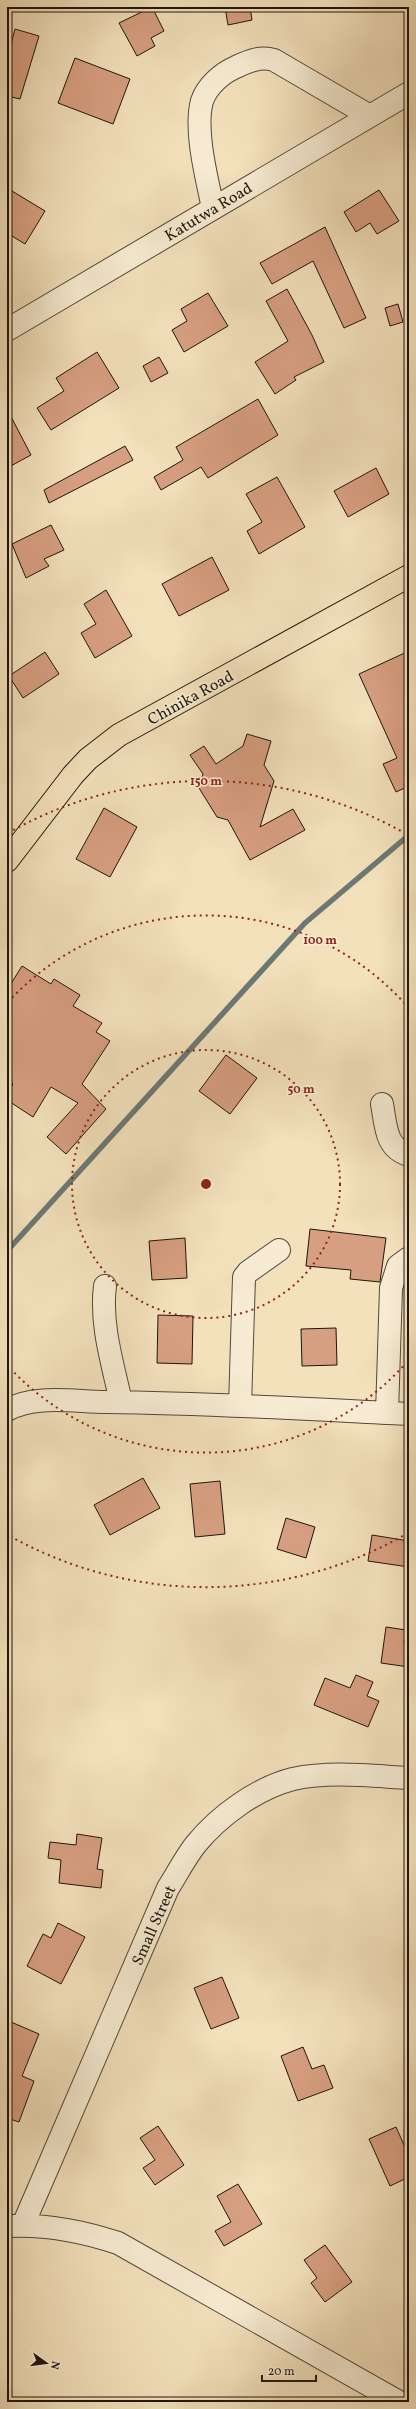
<svg xmlns="http://www.w3.org/2000/svg" width="416" height="2409" viewBox="0 0 416 2409" font-family="Vollkorn,serif">
<style>
.lines{fill:none;stroke-linecap:round;stroke-linejoin:round}
.stream{stroke:#6b7975;stroke-width:5.5}
.building{fill:#d79f81;stroke:#1e150d}
.minor-casing{stroke:#534839;stroke-width:24}
.major-casing{stroke:#1e150d;stroke-width:24}
.minor{stroke:#f7ecd3;stroke-width:22}
.major{stroke:#f3e1bc;stroke-width:22}
.ring{fill:none;stroke:#8f2418;stroke-width:2;stroke-dasharray:2 4}
.labels{text-anchor:middle;stroke-width:3.5;stroke-linejoin:round;paint-order:stroke}
.street-label{font-size:16px;fill:#1e150d;stroke:#f7ecd3}
.centre{fill:#8f2418;stroke:#f7ecd3;stroke-width:2}
.ring-label{font-size:12px;text-anchor:middle;font-weight:bold;fill:#8f2418;stroke:#f7ecd3;stroke-width:3.5;stroke-linejoin:round;paint-order:stroke}
</style>
<rect width="100%" height="100%" fill="#f3e1bc"/>
<filter id="stains"><feTurbulence type="fractalNoise" baseFrequency=".005" numOctaves="4"/><feColorMatrix values="0 0 0 0 .2 0 0 0 0 .09 0 0 0 0 .02 0 0 0 .5 -.17"/></filter>
<radialGradient id="worn" r=".72"><stop offset=".6" stop-color="#630" stop-opacity="0"/><stop offset="1" stop-color="#630" stop-opacity=".3"/></radialGradient>
<g class="lines">
<path class="stream" d="M7,1251l298,-328 104,-88"/>
</g>
<path class="building" d="M152,7l12,24 -13,7 4,8 -18,10 -18,-33z
M225,7h25l2,13 -24,5z
M15,29l24,7 -19,63 -13,-3v-37z
M75,58l55,21 -17,45 -55,-21z
M379,190l20,31 -22,13 -7,-11 -14,9 -12,-20z
M12,191l33,20 -20,33 -18,-11v-33z
M325,227l41,91 -22,10 -31,-67 -41,23 -12,-21z
M287,289l25,46 12,27 -30,15 2,3 -21,14 -20,-32 33,-21 -22,-40z
M208,293l20,33 -44,26 -12,-22 15,-9 -6,-12z
M398,304l5,18 -13,4 -5,-18z
M97,352l22,36 -68,42 -14,-22 27,-17 -8,-13z
M159,357l9,16 -17,9 -8,-16z
M258,399l20,36 -70,43 -7,-11 -40,23 -7,-13 29,-17 -7,-13z
M7,409l24,46 -24,13z
M125,446l8,14 -84,43 -5,-13z
M376,468l13,26 -41,23 -14,-26z
M277,477l28,50 -46,27 -12,-23 15,-9 -16,-28z
M51,525l13,25 -20,9 5,7 -23,12 -14,-34z
M212,557l17,33 -50,26 -17,-32z
M106,590l26,46 -37,22 -14,-25 15,-9 -12,-20z
M409,651v135l-13,6 -13,-28 14,-6 -38,-84z
M45,652l14,22 -36,24 -14,-22z
M247,734l24,7 -7,24 10,16 -14,46 33,-18 12,21 -55,30 -22,-40 -11,-3 -18,-29 4,-14 -13,-19 14,-9 12,18 27,-18z
M104,808l33,19 -27,50 -34,-18z
M22,966l29,18 3,-5 26,16 -7,11 29,17 -6,9 14,9 -28,43 24,25 -40,45 -19,-17 31,-34 -27,-16 -18,30 -26,-17v-7l6,-9 -6,-4v-90z
M226,1055l31,23 -27,36 -31,-23z
M310,1229l76,9 -6,44 -30,-3 1,-9 -45,-4z
M185,1238l2,40 -35,2 -3,-39z
M158,1315l35,1 -1,48 -35,-1z
M336,1328l1,37 -35,1 -1,-37z
M143,1478l17,30 -50,27 -16,-30z
M220,1481l5,53 -30,3 -5,-53z
M286,1518l29,9 -9,31 -29,-9z
M372,1535l37,6v26l-41,-6z
M386,1627l20,3 -2,13 5,1v23l-28,-4z
M356,1675l17,7 -6,14 12,5 -11,26 -54,-22 11,-27 25,10z
M77,1834l25,4 -5,31 6,1 -2,18 -42,-5 2,-23 -13,-2 2,-16 26,3z
M58,1923l27,14 -24,47 -34,-18 16,-32 8,4z
M222,1977l17,41 -28,11 -17,-41z
M11,2022l28,12 -17,42 12,5 -15,41 -12,-4v-85z
M303,2047l9,22 12,-4 9,23 -35,13 -17,-45z
M158,2126l26,39 -29,20 -12,-17 12,-8 -15,-22z
M396,2127l13,29v21l-19,9 -21,-47z
M238,2184l24,40 -38,22 -9,-15 16,-9 -14,-26z
M325,2245l27,37 -27,20 -14,-19 6,-5 -13,-18z"/>
<g class="lines">
<defs>
<path id="minor" d="M213,208c-6,-29 -19,-78 -11,-107 5,-15 20,-28 34,-34 13,-6 24,-11 38,-7l96,56
M7,330l402,-237
M382,1104c4,21 3,44 27,51
M105,1286c-5,38 8,79 16,116
M240,1406l4,-129 4,-5 31,-22
M7,1410c28,-16 68,-8 99,-8 101,1 202,7 303,12
M387,1413l4,-125 7,-22 11,-8
M23,2225l145,-337c9,-14 17,-30 28,-44 23,-28 61,-56 97,-65 38,-8 78,-3 116,-1
M7,2226c38,-2 75,5 111,17l281,159"/>
<path id="major" d="M7,861l66,-86 15,-16 31,-24 290,-159"/>
</defs>
<use href="#minor" class="minor-casing"/>
<use href="#major" class="major-casing"/>
<use href="#minor" class="minor"/>
<use href="#major" class="major"/>
</g>
<g class="ring">
<circle cx="206" cy="1184" r="134"/>
<path d="M407 1362A269 269 0 0 1 8 1366M8 1002A269 269 0 0 1 407 1006"/>
<path d="M408 1533A403 403 0 0 1 8 1535M8 833A403 403 0 0 1 408 835"/>
</g>
<g class="labels">
<g class="street-label">
<text transform="translate(208 211) rotate(-31)" y="6">Katutwa Road</text>
<text transform="translate(190 697) rotate(-29)" y="6">Chinika Road</text>
<text transform="translate(153 1925) rotate(-66)" y="6">Small Street</text>
</g>
</g>
<circle cx="206" cy="1184" r="6" class="centre"/>
<g class="ring-label">
<text x="206" y="785">150 m</text>
<text x="320" y="944">100 m</text>
<text x="301" y="1093">50 m</text>
</g>
<rect width="416" height="2409" fill="none" stroke="#f3e1bc" stroke-width="24"/>
<rect x="8" y="8" width="400" height="2393" fill="none" stroke="#1e150d" stroke-width="2"/>
<rect x="12" y="12" width="392" height="2385" fill="none" stroke="#1e150d"/>
<g transform="translate(46 2363) rotate(104)" stroke="#f7ecd3" stroke-width="3" paint-order="stroke">
<path d="M0-3L7 15L0 10L-7 15Z" fill="#1e150d"/>
<text y="-6" font-size="11" font-weight="bold" text-anchor="middle" fill="#1e150d">N</text>
</g>
<path d="M262 2375v6h54v-6" fill="none" stroke="#1e150d" stroke-width="2"/>
<text x="268" y="2375" font-size="12" fill="#1e150d" stroke="#f7ecd3" stroke-width="3" paint-order="stroke">20 m</text>
<rect width="100%" height="100%" filter="url(#stains)"/>
<rect width="100%" height="100%" fill="url(#worn)"/>
</svg>
